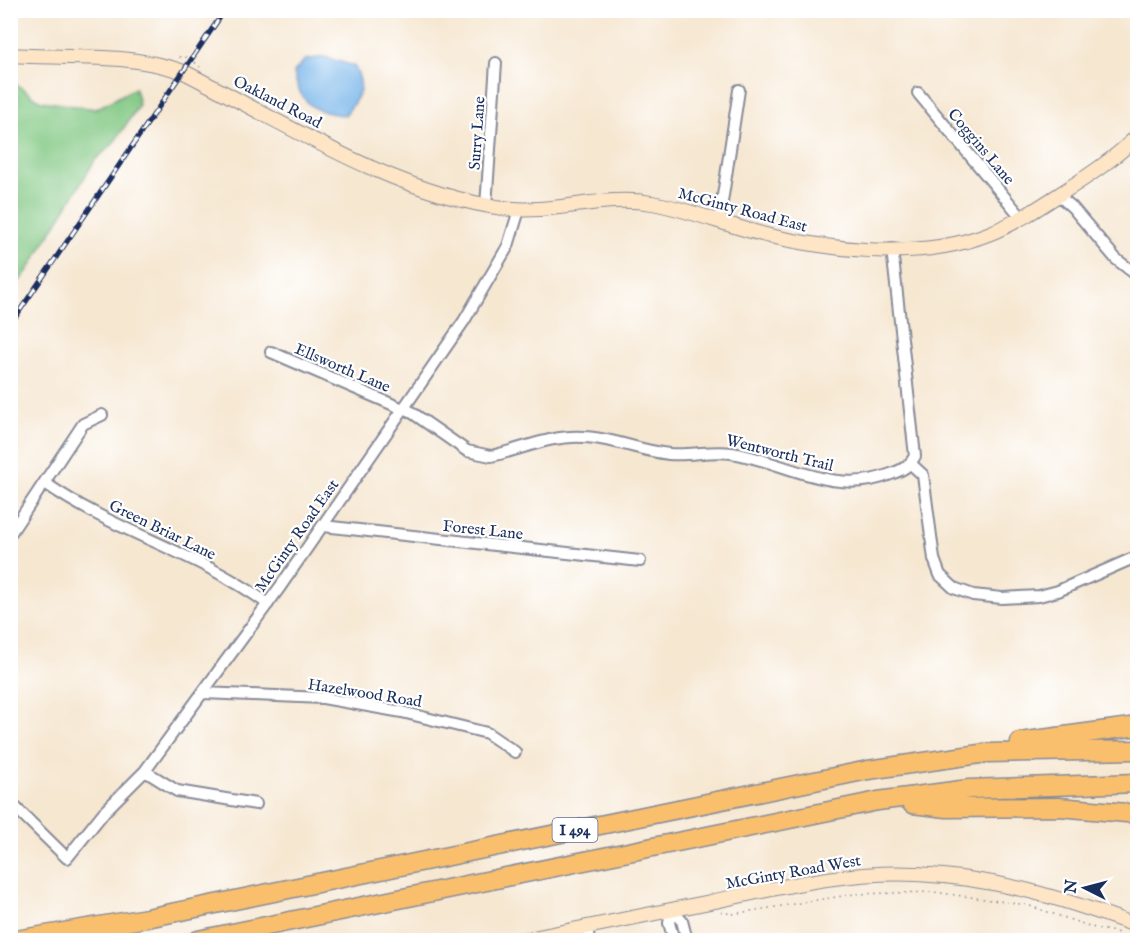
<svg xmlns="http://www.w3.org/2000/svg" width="1148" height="951" viewBox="0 0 1148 951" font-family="'IM FELL English',serif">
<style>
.green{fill:#82c883;stroke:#4e7c70;stroke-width:1.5}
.water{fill:#75b4e9;stroke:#4872a4;stroke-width:1.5}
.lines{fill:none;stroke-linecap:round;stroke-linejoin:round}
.street-casing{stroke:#888b98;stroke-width:14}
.secondary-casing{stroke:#888b98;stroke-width:16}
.highway-casing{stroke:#888b98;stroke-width:21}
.path{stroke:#888b98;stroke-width:1.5;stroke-dasharray:1.5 4.5;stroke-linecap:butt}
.street{stroke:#fff;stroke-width:10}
.secondary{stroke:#fde5c5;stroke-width:14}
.highway{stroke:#f9bf6d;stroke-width:18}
.rail-casing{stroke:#1b2f5e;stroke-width:5}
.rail{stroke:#fff;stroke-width:3;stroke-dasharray:9;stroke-linecap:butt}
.labels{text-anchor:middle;stroke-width:4.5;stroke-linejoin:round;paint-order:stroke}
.shield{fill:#fff;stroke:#5f6d8e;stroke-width:1.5}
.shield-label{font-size:15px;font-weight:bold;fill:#1b2f5e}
.street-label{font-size:16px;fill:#1b2f5e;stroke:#fff}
</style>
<rect width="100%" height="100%" fill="#fff"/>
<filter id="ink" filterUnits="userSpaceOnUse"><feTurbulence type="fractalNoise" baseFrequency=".0167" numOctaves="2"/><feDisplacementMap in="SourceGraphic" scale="12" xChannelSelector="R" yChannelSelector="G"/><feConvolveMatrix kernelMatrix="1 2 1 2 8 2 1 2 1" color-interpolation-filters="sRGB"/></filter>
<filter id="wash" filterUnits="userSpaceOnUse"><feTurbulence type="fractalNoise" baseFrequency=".008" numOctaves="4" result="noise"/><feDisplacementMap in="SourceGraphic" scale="24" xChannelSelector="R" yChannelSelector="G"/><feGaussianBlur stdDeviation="1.35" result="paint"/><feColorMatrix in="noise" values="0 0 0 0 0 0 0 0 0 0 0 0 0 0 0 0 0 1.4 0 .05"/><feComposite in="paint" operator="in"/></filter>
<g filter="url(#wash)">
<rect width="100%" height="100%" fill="#f6e7d1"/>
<path class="green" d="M11,81l30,20 55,8 39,-21 4,17 -26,39 -18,16 -67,110 -17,22z"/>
<path class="water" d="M324,57l30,9c13,22 5,31 -9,49 -31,-2 -46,-12 -51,-43l11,-12z"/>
</g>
<g filter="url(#ink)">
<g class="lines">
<defs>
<path id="street" d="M918,93l104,125
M1058,195l14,12 44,52 22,17
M486,206l10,-143
M719,222l20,-132
M271,352l132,57
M404,407l63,44 24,5c29,-6 62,-22 93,-19 29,1 56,14 85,17 21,2 41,-4 63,-1 55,9 102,44 159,21 11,-4 18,-7 24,-18l-23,-207
M911,464l12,11 11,84 6,16 14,13 19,7 29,3 37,-2 19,-5 80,-35
M45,483c69,49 155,70 223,121
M323,526l317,35
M10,534l73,-110 19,-9
M203,693l120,5 79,14 85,21 28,19
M145,771l32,20 79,13
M10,802l57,56 37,-46 41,-41 135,-184 184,-266 44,-75 11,-36
M587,927l2,13
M674,940l-5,-17 2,-13 11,11 5,19"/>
<path id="secondary" d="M10,55c59,4 117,-3 174,17 97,49 211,122 319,136 50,7 99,-14 149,-5 40,7 78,24 118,33 68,15 152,24 218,-2 26,-10 49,-25 72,-40 27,-17 56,-36 78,-59
M523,940c62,-13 125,-25 187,-38 68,-14 137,-32 207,-28 81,4 145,24 221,52"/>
<path id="highway" d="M1020,742l118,-16
M912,804l35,4 112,-1 79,7
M16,940l131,-22 721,-148 119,-17 151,-3
M198,940l680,-139 91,-12 169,-6"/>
</defs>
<use href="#street" class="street-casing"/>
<use href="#secondary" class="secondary-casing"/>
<use href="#highway" class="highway-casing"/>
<path class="path" d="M179,57h10l11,10
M721,912l12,2 121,-20 80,-2 93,13 68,23 25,5
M478,940l35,-6"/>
<use href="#street" class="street"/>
<use href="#secondary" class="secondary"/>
<use href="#highway" class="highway"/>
<defs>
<path id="rail" d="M10,325l215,-315"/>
</defs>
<use href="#rail" class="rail-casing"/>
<use href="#rail" class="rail"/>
</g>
</g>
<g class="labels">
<rect class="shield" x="552.5" y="818" width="45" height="24" rx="4.5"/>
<g class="shield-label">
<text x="575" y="835">I 494</text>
</g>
<g class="street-label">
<text transform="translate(278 101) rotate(27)" y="6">Oakland Road</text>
<text transform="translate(476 133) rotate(-86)" y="6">Surry Lane</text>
<text transform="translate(982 146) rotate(50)" y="6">Coggins Lane</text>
<text transform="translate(743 209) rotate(15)" y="6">McGinty Road East</text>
<text transform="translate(343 367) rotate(23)" y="6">Ellsworth Lane</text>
<text transform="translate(780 452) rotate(14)" y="6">Wentworth Trail</text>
<text transform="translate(163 529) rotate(26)" y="6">Green Briar Lane</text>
<text transform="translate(483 529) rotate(6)" y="6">Forest Lane</text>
<text transform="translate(296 535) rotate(-55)" y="6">McGinty Road East</text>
<text transform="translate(365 692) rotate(9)" y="6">Hazelwood Road</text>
<text transform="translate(793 871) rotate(-10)" y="6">McGinty Road West</text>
</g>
</g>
<rect width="1148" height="951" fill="none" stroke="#fff" stroke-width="36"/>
<g transform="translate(1085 888) rotate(276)" stroke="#ffffff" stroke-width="4.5" paint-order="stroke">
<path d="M0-4.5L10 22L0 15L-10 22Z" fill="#1b2f5e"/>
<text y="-9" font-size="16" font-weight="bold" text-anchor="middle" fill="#1b2f5e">N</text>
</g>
</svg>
